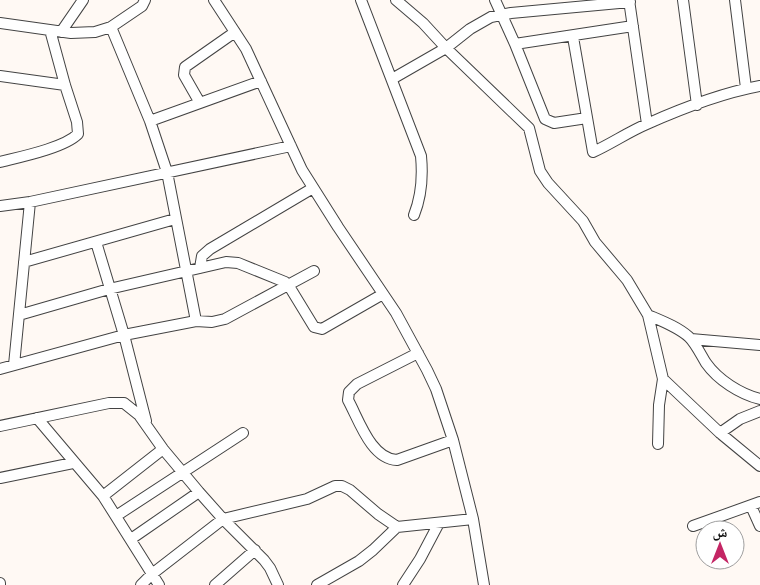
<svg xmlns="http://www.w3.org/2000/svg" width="760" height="585" viewBox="0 0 760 585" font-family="Literata,'Noto Naskh Arabic',serif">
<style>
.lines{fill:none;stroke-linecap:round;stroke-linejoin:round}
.minor-casing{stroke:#434343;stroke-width:12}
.minor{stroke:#fff;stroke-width:10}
</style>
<rect width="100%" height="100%" fill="#fff9f4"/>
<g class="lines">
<defs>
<path id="minor" d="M214,0l32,49 56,121 36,57 58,86 31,57 9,19 17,51 20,79 11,66
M361,0l60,156c2,21 1,39 -7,59
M396,0l27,23 23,25 83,80 11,43 8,12 35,38 12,21 32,38 21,35 15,64 -4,26 -1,39
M495,0l20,44 118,-18
M629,0l18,124
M683,0l14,105
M735,0l11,88
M0,23l71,10 24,-1 16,-5 31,-21 3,-6
M111,27l39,94 17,51 29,149
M61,32l22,-32
M573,37l20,115c18,-8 35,-20 54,-28 36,-16 75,-31 113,-38
M515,44l30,75 9,4 33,-5
M0,76l65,9
M392,79l54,-31 24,-19 21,-12 20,-4 119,-11
M200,103l-16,-28 1,-8 50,-35
M150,121l111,-40
M0,162c20,-5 64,-14 78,-28l-1,-12 -12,-37 -15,-55
M0,206l30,-4 261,-56
M96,242l28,93 22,86
M24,262l151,-43
M200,268l2,-12 8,-7 103,-61
M19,315l90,-26 117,-27 12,1 47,19 4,4 25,41 8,2 61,-35
M648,315c14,6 30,12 41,22 7,7 12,18 17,26 12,17 34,31 54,36
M691,339l69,6
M418,353l-61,31 -8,8 -1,8c11,20 23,59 49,60l56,-20
M14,365l16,-163
M0,369l124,-34 72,-14 16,1 13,-3 89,-48
M663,379l57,54 40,33
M37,418l66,78 56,89
M0,426l109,-23h15l15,12 24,34 36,43 24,27 41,41 6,8 8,17
M720,433l20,-14 20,-8
M0,478l73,-15
M103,496l60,-47
M751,506l9,20
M116,516l127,-83
M693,526l67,-24
M131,539l68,-47
M0,583v2
M141,585l11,-11 71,-55 84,-20 28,-13h7l8,4 28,24 19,13
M215,585l40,-35
M317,585l42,-24 14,-11 24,-23 76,-8
M403,585l17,-26 19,-36"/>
</defs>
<use href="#minor" class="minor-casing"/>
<use href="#minor" class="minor"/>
</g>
<g transform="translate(720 545)"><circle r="24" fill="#ffffff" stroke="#9f9f9f"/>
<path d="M0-4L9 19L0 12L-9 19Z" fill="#c42564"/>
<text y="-8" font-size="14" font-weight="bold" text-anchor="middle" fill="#101010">ش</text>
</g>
</svg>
